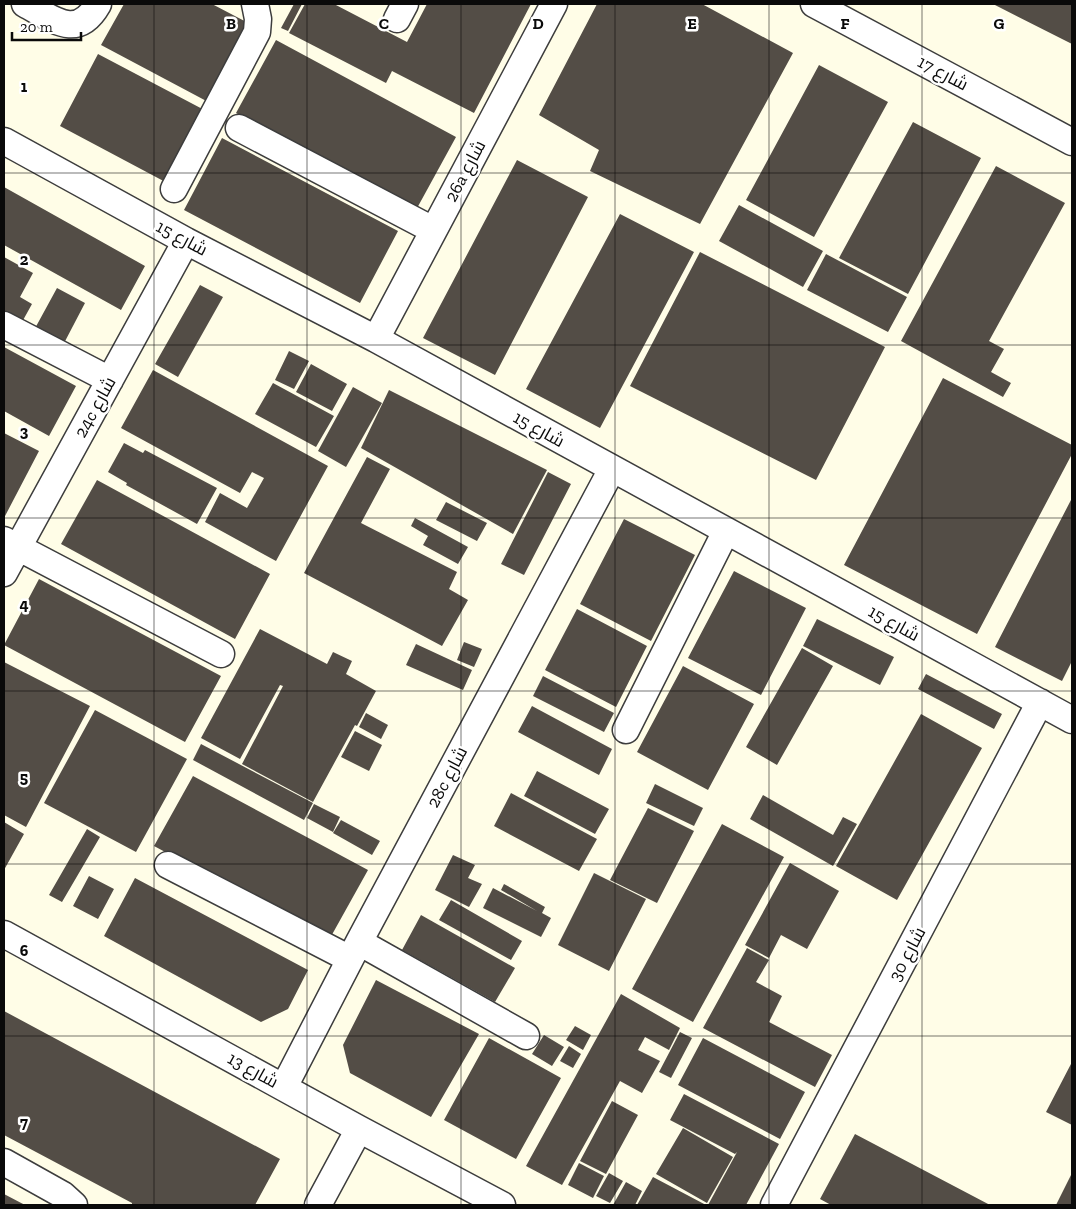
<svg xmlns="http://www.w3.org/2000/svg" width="1076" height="1209" viewBox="0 0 1076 1209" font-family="'Zilla Slab',Cairo,serif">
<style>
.building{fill:#534d46}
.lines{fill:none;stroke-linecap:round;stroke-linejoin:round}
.minor-casing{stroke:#3d3d3d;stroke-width:29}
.minor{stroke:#fff;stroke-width:26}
.grid{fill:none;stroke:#0a0a0a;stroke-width:1;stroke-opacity:0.55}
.labels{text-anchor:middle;stroke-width:5;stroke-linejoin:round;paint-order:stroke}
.street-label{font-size:18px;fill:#0a0a0a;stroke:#fff}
.grid-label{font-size:16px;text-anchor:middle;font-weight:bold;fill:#0a0a0a;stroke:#fff;stroke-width:5;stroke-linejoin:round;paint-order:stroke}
</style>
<rect width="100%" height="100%" fill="#fffde7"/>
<path class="building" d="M124,4h88l42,22 -42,78 -111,-59z
M294,4h8l-14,27 -7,-3z
M305,4h29l73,38 20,-38h104l-57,109 -82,-42 -6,12 -97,-50z
M597,4h105l91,49 -93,171 -110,-53 9,-21 -60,-35z
M993,4h79v40z
M276,40l180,97 -40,73 -180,-97z
M98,54l112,59 -39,72 -111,-59z
M819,65l69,37 -74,135 -68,-37z
M913,122l68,36 -73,136 -69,-36z
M222,138l176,93 -38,72 -176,-93z
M517,160l71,37 -93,178 -72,-37z
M996,166l69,37 -76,138 15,8 -13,23 20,11 -8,14 -102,-56z
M4,187l141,79 -24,44 -117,-65z
M739,205l84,46 -20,36 -84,-46z
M620,214l74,38 -94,176 -74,-39z
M700,252l185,95 -69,133 -186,-94z
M826,254l81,43 -19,35 -81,-42z
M4,257l29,16 -13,24 12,7 -10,18 -18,-10z
M200,285l23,12 -45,80 -23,-13z
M57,288l28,15 -23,44 -29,-15z
M4,347l72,39 -27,50 -45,-25z
M289,351l20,10 -15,28 -19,-9z
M311,364l36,20 -15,27 -36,-19z
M153,370l175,96 -52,95 -71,-39 15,-29 27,15 17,-30 -12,-6 -12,21 -119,-65z
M943,378l129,67v9l-95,180 -133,-69z
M273,383l61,33 -18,31 -61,-33z
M353,387l29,16 -36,64 -28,-16z
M389,390l158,80 -34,64 -152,-86z
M4,433l35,18 -35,67z
M124,443l19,10 2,-3 72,38 -20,36 -71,-39 1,-2 -19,-11z
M367,457l23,12 -29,54 96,49 -8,17 19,11 -26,46 -138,-73z
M548,472l23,12 -47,91 -23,-11z
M97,480l173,94 -35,65 -174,-95z
M1072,498v163l-10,20 -67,-34z
M446,502l41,21 -10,18 -41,-21z
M415,518l53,29 -10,17 -35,-19 5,-9 -17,-10z
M624,519l71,36 -44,86 -71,-37z
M734,571l72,37 -45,87 -73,-37z
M39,579l182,97 -36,66 -181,-97z
M577,609l70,37 -31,61 -71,-37z
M817,619l77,38 -14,28 -77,-39z
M260,629l67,35 6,-12 19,9 -6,13 30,17 -19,35 -2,-1 -42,77 -71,-38 41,-78 -3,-1 -40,74 -39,-21z
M464,642l18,7 -8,18 -17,-7z
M416,644l56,26 -9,20 -57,-25z
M802,648l31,18 -56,99 -31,-18z
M4,662l86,44 -64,121 -22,-12z
M683,666l71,38 -46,86 -71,-38z
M926,674l76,40 -8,15 -76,-40z
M543,676l71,37 -10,19 -71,-36z
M532,706l80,43 -13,26 -81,-43z
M95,710l92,49 -51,93 -92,-49z
M366,713l22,12 -7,14 -22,-12z
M921,714l61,34 -85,152 -61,-34z
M355,731l27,14 -13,26 -28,-14z
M201,744l112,59 -9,17 -111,-60z
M537,771l72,38 -14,25 -71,-38z
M193,776l175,94 -39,70 -175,-94z
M655,784l48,24 -9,18 -48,-23z
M511,793l86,46 -18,32 -85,-45z
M763,795l70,40 10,-18 14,7 -24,42 -83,-47z
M314,804l26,13 -7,15 -26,-14z
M648,808l46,23 -37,72 -47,-23z
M341,820l39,21 -8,14 -39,-22z
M4,822l20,12 -20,36z
M722,824l62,33 -91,165 -61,-33z
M87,829l13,8 -38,65 -13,-7z
M453,855l22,10 -7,13 14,6 -13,23 -34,-17z
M790,863l49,28 -32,58 -26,-14 -12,23 -24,-13z
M594,873l52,26 -37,72 -51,-26z
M89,876l25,13 -16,30 -25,-13z
M135,878l173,92 -20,39 -27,13 -157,-86z
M504,884l41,23 -3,6 9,5 -10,19 -58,-29 10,-20 44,23 -36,-21z
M451,900l71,41 -11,19 -72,-40z
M421,915l94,53 -20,34 -93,-52z
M747,948l22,12 -13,22 26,14 -13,26 63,33 -17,32 -112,-59z
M376,980l103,54 -48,83 -81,-44 -7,-28z
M621,994l59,34 -11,22 -24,-13 -7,13 22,11 -18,32 -22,-12 -58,104 -36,-19z
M4,1011l276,148 -25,46h-123v-2l-128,-68z
M575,1026l16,9 -8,15 -17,-10z
M680,1032l12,6 -21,40 -12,-6z
M544,1035l20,12 -12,19 -20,-12z
M489,1038l72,40 -45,81 -72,-39z
M703,1038l102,54 -25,47 -102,-54z
M569,1046l12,8 -8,14 -13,-7z
M1072,1062v63l-26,-13z
M684,1094l95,50 -33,61h-38l29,-53 -2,2 -65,-34z
M612,1101l26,14 -32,59 -26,-13z
M683,1128l50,29 -26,46 -51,-29z
M855,1134l135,71h-159l-11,-6z
M579,1163l25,13 -11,22 -25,-13z
M609,1173l14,8 -13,22 -14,-7z
M1072,1173v32h-16z
M653,1177l53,28h-69z
M626,1182l16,9 -7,14h-22z
M4,1194l21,11h-21z"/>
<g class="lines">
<defs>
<path id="minor" d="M25,4c28,15 52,37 73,0
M814,4l258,138
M397,19l8,-15
M239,128l194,102
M4,141l182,100 190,98 696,381
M174,189l83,-157 1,-13 -3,-15
M4,325l106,55
M376,339l178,-335
M4,540l217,114
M4,573l182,-332
M626,730l100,-199
M168,865l182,94
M4,934l355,195 143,76
M359,942l167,94
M284,1087l75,-145 253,-473
M4,1162l59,33 11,10
M318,1205l41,-76
M774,1205l266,-503"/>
</defs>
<use href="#minor" class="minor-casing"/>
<use href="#minor" class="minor"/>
</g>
<path class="grid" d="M154,4v1201M307,4v1201M461,4v1201M615,4v1201M769,4v1201M922,4v1201M4,173h1068M4,345h1068M4,518h1068M4,691h1068M4,864h1068M4,1036h1068"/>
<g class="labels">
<g class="street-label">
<text transform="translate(943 73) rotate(28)" y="6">شارع 17</text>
<text transform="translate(465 171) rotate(-62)" y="6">26a شارع</text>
<text transform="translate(182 238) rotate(28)" y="6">شارع 15</text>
<text transform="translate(95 407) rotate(-61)" y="6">24c شارع</text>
<text transform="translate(539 429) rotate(29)" y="6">شارع 15</text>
<text transform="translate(894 623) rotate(29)" y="6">شارع 15</text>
<text transform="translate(447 777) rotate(-62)" y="6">28c شارع</text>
<text transform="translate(907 954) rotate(-62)" y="6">شارع 30</text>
<text transform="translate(253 1070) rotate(29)" y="6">شارع 13</text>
</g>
</g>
<g class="grid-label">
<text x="231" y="29">B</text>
<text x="384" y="29">C</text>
<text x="538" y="29">D</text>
<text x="692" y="29">E</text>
<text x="845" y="29">F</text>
<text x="999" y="29">G</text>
<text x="24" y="92">1</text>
<text x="24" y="265">2</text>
<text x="24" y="437">3</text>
<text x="24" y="610">4</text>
<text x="24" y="783">5</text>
<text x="24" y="956">6</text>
<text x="24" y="1128">7</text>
</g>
<rect width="1076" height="1209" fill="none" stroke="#0a0a0a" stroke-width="10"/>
<path d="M12 32v8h69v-8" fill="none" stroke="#0a0a0a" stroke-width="2.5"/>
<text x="20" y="32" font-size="15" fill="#0a0a0a" stroke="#ffffff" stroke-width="4" paint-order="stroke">20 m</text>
</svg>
